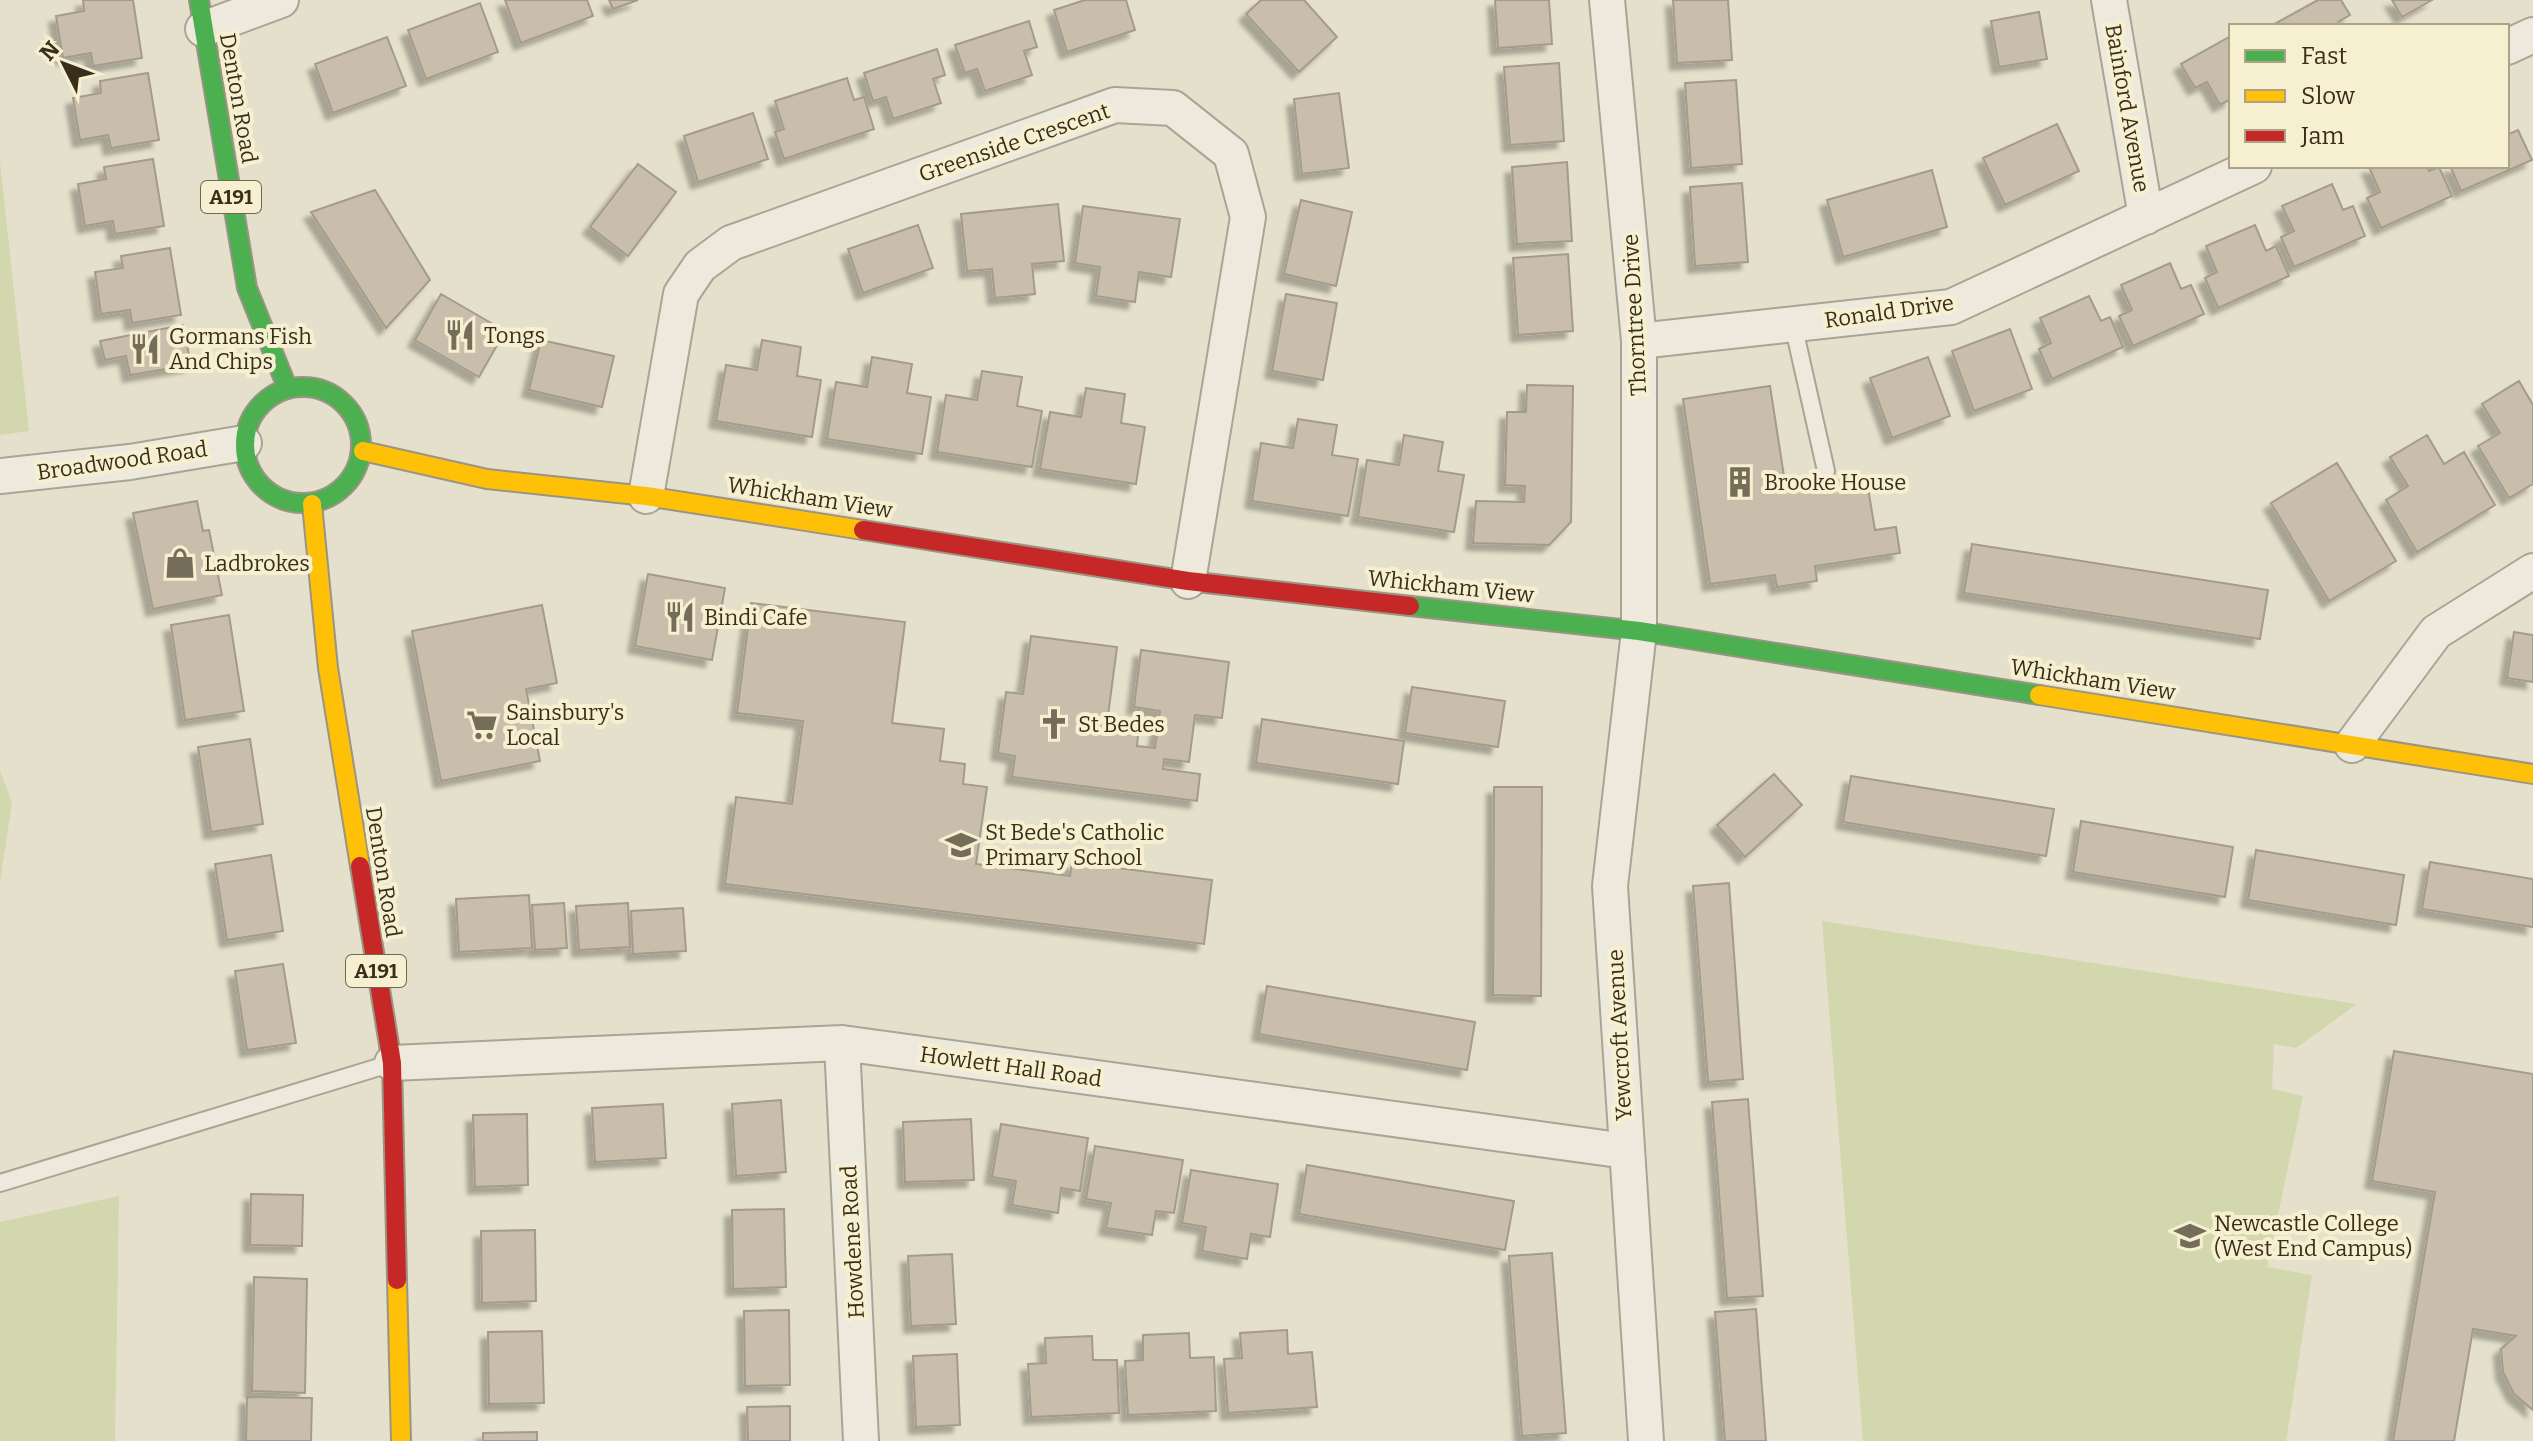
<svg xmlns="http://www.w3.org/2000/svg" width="2533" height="1441" viewBox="0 0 2533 1441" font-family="Bitter,serif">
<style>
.green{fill:#d2d7ad}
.building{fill:#c9beac;stroke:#a59b8b;stroke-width:2;filter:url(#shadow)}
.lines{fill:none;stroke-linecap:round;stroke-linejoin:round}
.lane-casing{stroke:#aaa495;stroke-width:20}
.street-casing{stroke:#aaa495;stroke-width:38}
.fast-casing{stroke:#9a9484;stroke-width:22}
.slow-casing{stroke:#9a9484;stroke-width:22}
.jam-casing{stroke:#9a9484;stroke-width:22}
.lane{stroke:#ede9dd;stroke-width:16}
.street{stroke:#ede9dd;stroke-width:34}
.fast{stroke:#4caf50;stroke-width:18}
.slow{stroke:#ffc107;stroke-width:18}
.jam{stroke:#c62828;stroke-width:18}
.labels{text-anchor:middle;stroke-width:8;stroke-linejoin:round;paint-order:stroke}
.shield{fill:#f7f0d0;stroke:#726852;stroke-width:2}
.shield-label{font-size:20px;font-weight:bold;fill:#392d1c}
.street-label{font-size:22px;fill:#392d1c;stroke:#f7f0d0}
.poi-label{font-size:22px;fill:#392d1c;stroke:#f7f0d0;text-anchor:start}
</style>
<defs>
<filter id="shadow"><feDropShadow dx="-7" dy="7" stdDeviation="2" flood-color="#0004"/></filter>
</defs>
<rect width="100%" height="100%" fill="#e5e0cb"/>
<path class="green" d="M0,161l29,270 -29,4z
M0,771l12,31 -12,80z
M1822,921l535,83 -61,44 -22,-4 -2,45 31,7 -36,171 45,8 -26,166h-423z
M119,1196l-4,245h-115v-219z"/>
<path class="building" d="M83,0h50l9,58 -49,8 -2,-13 -28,5 -7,-42 28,-5z
M505,0h82l6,16 -72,27z
M609,0h29l-25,9z
M1085,0h41l9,30 -68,22 -13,-42z
M1261,0h43l33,37 -38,35 -53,-58z
M1495,0h54l3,44 -54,4z
M1673,0h55l4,60 -55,3z
M2318,0h23l9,15 -12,7 2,4h-69z
M2392,0h40l-30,17z
M480,3l18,49 -72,27 -18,-49z
M2039,12l8,47 -48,8 -8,-46z
M1029,21l8,26 -13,4 8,24 -47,16 -8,-22 -12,4 -10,-28z
M2231,36v63l-11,6 -13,-23 -12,6 -14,-24z
M387,37l19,49 -73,27 -18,-49z
M937,49l8,26 -12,4 8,24 -48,16 -7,-22 -13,4 -9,-28z
M1559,63l5,78 -54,4 -6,-78z
M148,73l11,67 -48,8 -3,-13 -28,5 -7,-42 28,-5 -1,-12z
M847,78l7,22 10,-3 10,32 -90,30 -9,-27 9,-3 -9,-28z
M1736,80l6,84 -51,4 -6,-85z
M1339,93l10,75 -47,6 -8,-75z
M753,113l15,46 -70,23 -14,-46z
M2057,124l22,47 -74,34 -22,-47z
M2507,128l2,6 9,-4 14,30 -71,31 -11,-25h57z
M153,159l11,67 -49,8 -2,-13 -28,5 -7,-42 28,-5 -2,-12z
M1567,162l5,79 -55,3 -5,-77z
M638,164l38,28 -48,64 -38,-29z
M2427,166l2,5 10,-4 13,29 -71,32 -14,-30 13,-6 -11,-25z
M1932,170l15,57 -104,30 -16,-57z
M1742,183l6,79 -53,4 -5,-79z
M2332,184l11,26 10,-4 12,30 -71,31 -13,-30 13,-6 -12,-25z
M375,190l55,90 -44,48 -75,-116z
M1301,200l51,12 -16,74 -52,-12z
M1058,204l6,57 -32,3 3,30 -40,4 -3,-29 -25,2 -6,-57z
M1083,206l97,13 -9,58 -32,-5 -4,30 -39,-6 4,-29 -25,-4z
M918,225l15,43 -70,25 -15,-44z
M2255,225l11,26 10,-5 13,30 -71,32 -13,-30 12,-6 -11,-26z
M170,248l11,67 -49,8 -2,-13 -29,4 -6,-42 28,-4 -2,-12z
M1568,254l5,77 -55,4 -5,-77z
M2170,263l11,26 10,-4 13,29 -71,32 -14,-30 13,-6 -11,-25z
M441,294l64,37 -26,46 -64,-37z
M1286,294l51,9 -14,77 -51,-9z
M2089,296l12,25 9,-4 13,30 -71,32 -13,-30 12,-6 -11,-25z
M183,325l8,40 -61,10 -4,-19 -21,4 -5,-19z
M2010,329l22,60 -58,22 -22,-60z
M541,340l73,16 -12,51 -73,-17z
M762,340l39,7 -4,29 24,4 -9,57 -96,-16 10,-56 31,5z
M872,357l40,7 -5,29 24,4 -9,57 -95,-15 9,-57 31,5z
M1928,357l22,59 -58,22 -22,-60z
M982,371l40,6 -5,29 25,5 -10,56 -95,-15 9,-57 31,5z
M2519,381l14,24v79l-24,14 -31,-52 22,-13 -18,-29z
M1527,385l46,1 -2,136 -22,23 -76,-2 3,-42 48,1 1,-16 -20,-1 2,-73h19z
M1770,386l16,103 80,-13 9,54 21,-3 4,26 -85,13 2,15 -40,6 -2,-12 -65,9 -27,-185z
M1086,388l39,6 -4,29 24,4 -9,57 -96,-15 10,-57 31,5z
M1298,419l39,6 -5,30 26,4 -10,57 -96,-15 9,-58 32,5z
M1404,435l39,7 -5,29 26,4 -10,57 -96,-15 9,-57 32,5z
M2427,435l17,29 20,-12 31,53 -78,47 -31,-52 22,-14 -18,-29z
M2337,463l59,98 -67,40 -58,-98z
M197,501l6,30 6,-1 13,65 -69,14 -20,-96z
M1972,544l296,46 -8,49 -296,-46z
M648,574l77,14 -13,72 -77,-14z
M751,603l154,19 -13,101 52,6 -4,32 25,3 -2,20 24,3 -11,77 94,12 2,-14 140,18 -8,64 -479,-60 11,-87 56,7 11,-83 -66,-8z
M542,605l15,78 -31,6 14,72 -99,20 -29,-150z
M229,615l15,96 -59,9 -14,-95z
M2514,632l19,3v47l-26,-4z
M1031,636l86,11 -11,84 32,4 -1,11 18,2 5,-37 -26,-4 7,-57 88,12 -7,56 -27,-3 -6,47 -25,-3 -1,10 37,5 -3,27 -185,-24 3,-21 -17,-3 8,-61 17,2z
M1412,687l93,14 -7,46 -93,-14z
M1262,719l142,22 -6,43 -142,-21z
M250,739l13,85 -52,8 -13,-85z
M1774,774l28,31 -57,52 -28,-32z
M1851,776l203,33 -8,47 -203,-34z
M1494,787h48l-1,209 -48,-1z
M2081,821l152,26 -8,50 -152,-25z
M2256,850l148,25 -8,50 -148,-25z
M271,855l12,76 -56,9 -12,-76z
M2430,862l103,17v48l-111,-18z
M1729,883l14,196 -35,3 -15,-196z
M529,895l3,53 -73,4 -3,-53z
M564,903l3,45 -32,2 -3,-45z
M628,903l2,44 -51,3 -3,-44z
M683,908l3,43 -53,3 -2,-43z
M283,964l13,79 -49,7 -12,-79z
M1267,986l208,36 -8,48 -208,-36z
M2394,1051l139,23v336l-19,-16 -11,-22 -2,-23 15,-13 -43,-7 -19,112h-61l42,-249 -63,-11z
M1748,1099l15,197 -36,2 -15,-196z
M781,1100l5,72 -50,4 -4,-72z
M663,1104l3,54 -71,4 -3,-54z
M527,1114l1,71 -53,2 -2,-72z
M971,1119l3,61 -69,2 -2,-60z
M1001,1124l87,14 -8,53 -19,-3 -3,25 -46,-8 4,-24 -24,-4z
M1095,1146l88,14 -9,53 -18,-2 -4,24 -46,-7 5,-25 -25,-4z
M1307,1165l207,36 -9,49 -206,-36z
M1191,1170l87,14 -8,53 -19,-3 -4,25 -45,-8 4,-24 -24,-4z
M251,1194l52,1 -1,51 -52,-1z
M784,1209l2,78 -53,2 -1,-79z
M535,1230l1,71 -54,2 -1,-72z
M1552,1253l14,180 -44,3 -13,-180z
M952,1254l4,70 -45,2 -3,-70z
M254,1277l53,2 -2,114 -53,-2z
M1756,1309l10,132h-41l-10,-129z
M789,1310l1,75 -45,1 -1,-75z
M1287,1330l1,24 24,-2 5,55 -89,6 -4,-54 18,-1 -2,-25z
M542,1331l2,72 -55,1 -1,-72z
M1189,1333l1,25 24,-1 2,54 -88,4 -3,-54 18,-1v-25z
M1092,1336l1,24h24l2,53 -88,4 -3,-53 18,-1 -1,-25z
M957,1354l3,71 -44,2 -3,-71z
M247,1397l65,1 -1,43h-65z
M790,1406v35h-42l-1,-34z
M537,1432v9h-54v-8z"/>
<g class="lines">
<defs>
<path id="lane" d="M1793,324l33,147
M0,1183l389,-119"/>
<path id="street" d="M1607,0l32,341v290l-29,255 36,555
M2109,0l37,217
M203,29l78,-29
M2507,47l26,-12
M1639,341l312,-34 303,-141
M0,476l130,-14 114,-19
M646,496l35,-202 19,-28 31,-23 384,-138 58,3 58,46 17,63 -60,364
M2352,745l84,-113 97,-61
M842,1043l19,398
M392,1063l450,-20 784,108"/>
<path id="fast" d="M199,0l48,288 40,99
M245 445a58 58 0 1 1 116 0a58 58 0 1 1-116 0Z
M1410,606l229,25 400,64"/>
<path id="slow" d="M363,451l124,28 159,17 217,34
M312,504l16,164 32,198
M2039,695l494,79
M397,1280l4,161"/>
<path id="jam" d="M863,530l325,51 222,25
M360,866l32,197 5,217"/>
</defs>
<use href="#lane" class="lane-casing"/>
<use href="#street" class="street-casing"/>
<use href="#fast" class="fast-casing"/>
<use href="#slow" class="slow-casing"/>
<use href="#jam" class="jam-casing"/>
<use href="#lane" class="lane"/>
<use href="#street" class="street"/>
<use href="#fast" class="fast"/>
<use href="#slow" class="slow"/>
<use href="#jam" class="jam"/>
</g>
<defs>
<symbol id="restaurant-bare" viewBox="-9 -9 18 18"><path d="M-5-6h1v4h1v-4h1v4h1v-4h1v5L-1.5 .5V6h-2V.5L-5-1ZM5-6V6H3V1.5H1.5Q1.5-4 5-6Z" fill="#756c59" stroke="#f7f0d0" stroke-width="2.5" paint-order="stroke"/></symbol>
<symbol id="building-bare" viewBox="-9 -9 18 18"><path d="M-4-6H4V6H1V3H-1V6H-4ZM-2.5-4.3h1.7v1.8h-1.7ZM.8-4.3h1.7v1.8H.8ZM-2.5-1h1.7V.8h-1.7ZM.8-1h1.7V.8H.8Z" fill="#756c59" stroke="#f7f0d0" stroke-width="2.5" paint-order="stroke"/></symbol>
<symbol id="shop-bare" viewBox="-9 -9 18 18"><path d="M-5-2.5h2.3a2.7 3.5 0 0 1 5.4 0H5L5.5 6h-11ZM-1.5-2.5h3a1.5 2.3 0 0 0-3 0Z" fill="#756c59" stroke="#f7f0d0" stroke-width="2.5" paint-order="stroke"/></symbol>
<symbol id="church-bare" viewBox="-9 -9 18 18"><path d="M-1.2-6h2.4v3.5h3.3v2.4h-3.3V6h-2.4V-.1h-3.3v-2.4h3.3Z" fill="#756c59" stroke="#f7f0d0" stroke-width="2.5" paint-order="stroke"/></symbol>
<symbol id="supermarket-bare" viewBox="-9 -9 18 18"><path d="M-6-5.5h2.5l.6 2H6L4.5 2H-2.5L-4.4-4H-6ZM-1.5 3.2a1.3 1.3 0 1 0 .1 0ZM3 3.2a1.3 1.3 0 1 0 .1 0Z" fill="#756c59" stroke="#f7f0d0" stroke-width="2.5" paint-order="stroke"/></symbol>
<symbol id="school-bare" viewBox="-9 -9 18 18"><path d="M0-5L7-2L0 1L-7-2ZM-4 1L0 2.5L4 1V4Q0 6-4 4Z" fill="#756c59" stroke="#f7f0d0" stroke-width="2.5" paint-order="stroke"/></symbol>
<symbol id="university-bare" viewBox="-9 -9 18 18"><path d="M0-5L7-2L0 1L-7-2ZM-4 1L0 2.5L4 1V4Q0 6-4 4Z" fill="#756c59" stroke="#f7f0d0" stroke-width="2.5" paint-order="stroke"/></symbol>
</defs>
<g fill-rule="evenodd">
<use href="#restaurant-bare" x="438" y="313" width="44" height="44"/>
<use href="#restaurant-bare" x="123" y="327" width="44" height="44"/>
<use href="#building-bare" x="1718" y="460" width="44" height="44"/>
<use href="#shop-bare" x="158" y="541" width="44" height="44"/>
<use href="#restaurant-bare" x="658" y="595" width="44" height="44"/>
<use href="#church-bare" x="1032" y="702" width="44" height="44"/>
<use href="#supermarket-bare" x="460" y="703" width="44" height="44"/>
<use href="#school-bare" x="939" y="823" width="44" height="44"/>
<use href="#university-bare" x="2168" y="1214" width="44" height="44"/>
</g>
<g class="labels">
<g class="shield">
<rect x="201" y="181" width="60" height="32" rx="6"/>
<rect x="346" y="955" width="60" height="32" rx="6"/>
</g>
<g class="shield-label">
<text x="231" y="204">A191</text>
<text x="376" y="978">A191</text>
</g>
<g class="street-label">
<text transform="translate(239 98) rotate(80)" y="8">Denton Road</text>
<text transform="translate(2128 108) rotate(80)" y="8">Bainford Avenue</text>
<text transform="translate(1014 142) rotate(-19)" y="8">Greenside Crescent</text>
<text transform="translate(1889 311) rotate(-8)" y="8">Ronald Drive</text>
<text transform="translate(1634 315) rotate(-93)" y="8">Thorntree Drive</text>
<text transform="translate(122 460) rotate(-8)" y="8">Broadwood Road</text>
<text transform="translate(810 497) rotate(9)" y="8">Whickham View</text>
<text transform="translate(1451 586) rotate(6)" y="8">Whickham View</text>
<text transform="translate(2093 679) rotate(9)" y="8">Whickham View</text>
<text transform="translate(384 872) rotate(81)" y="8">Denton Road</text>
<text transform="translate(1619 1035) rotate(-93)" y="8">Yewcroft Avenue</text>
<text transform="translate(1011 1066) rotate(8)" y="8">Howlett Hall Road</text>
<text transform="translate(852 1242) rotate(-93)" y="8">Howdene Road</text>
</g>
<g class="poi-label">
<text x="484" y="343">Tongs</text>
<text x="169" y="344">Gormans Fish<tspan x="169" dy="25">And Chips</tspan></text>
<text x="1764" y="490">Brooke House</text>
<text x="204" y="571">Ladbrokes</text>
<text x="704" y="625">Bindi Cafe</text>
<text x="506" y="720">Sainsbury's<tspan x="506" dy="25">Local</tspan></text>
<text x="1078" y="732">St Bedes</text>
<text x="985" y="840">St Bede's Catholic<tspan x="985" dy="25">Primary School</tspan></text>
<text x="2214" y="1231">Newcastle College<tspan x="2214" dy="25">(West End Campus)</tspan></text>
</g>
</g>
<rect x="2229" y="24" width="280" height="144" fill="#f7f0d0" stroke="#aba288" stroke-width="2"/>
<rect x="2245" y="50" width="40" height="12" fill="#4caf50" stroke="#aba288" stroke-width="2"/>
<text x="2301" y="64" font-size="24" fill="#392d1c">Fast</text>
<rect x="2245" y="90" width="40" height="12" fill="#ffc107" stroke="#aba288" stroke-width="2"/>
<text x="2301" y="104" font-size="24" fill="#392d1c">Slow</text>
<rect x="2245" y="130" width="40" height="12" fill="#c62828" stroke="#aba288" stroke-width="2"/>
<text x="2301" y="144" font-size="24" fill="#392d1c">Jam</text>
<g transform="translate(64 64) rotate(312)" stroke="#f7f0d0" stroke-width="6" paint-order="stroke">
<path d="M0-6L14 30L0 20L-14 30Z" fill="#392d1c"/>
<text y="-12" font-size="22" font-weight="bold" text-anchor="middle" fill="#392d1c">N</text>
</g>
</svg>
